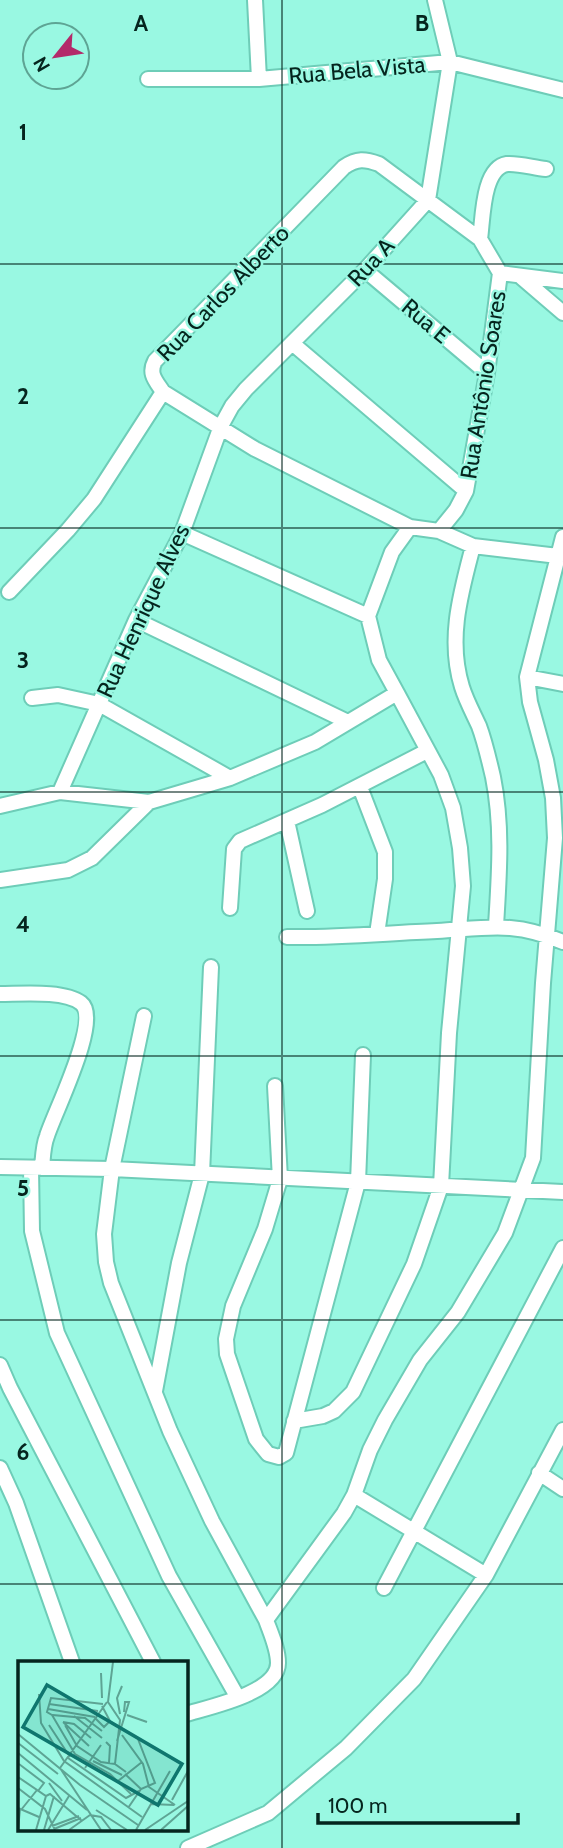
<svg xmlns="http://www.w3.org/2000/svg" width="563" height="1848" viewBox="0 0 563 1848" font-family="Cabin,sans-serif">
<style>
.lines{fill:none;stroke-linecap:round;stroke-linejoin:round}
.minor-casing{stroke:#6ecdb8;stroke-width:18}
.minor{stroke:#fff;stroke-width:14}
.grid{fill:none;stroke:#05251e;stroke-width:2;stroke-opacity:0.55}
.labels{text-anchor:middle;stroke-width:5;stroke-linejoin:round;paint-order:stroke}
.street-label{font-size:23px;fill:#05251e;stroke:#99f8e2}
.inset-road{fill:none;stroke:#5ea494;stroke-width:2}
.view{fill:#0f766e;fill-opacity:0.15;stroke:#0f766e;stroke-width:3.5}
.inset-edge{fill:none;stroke:#05251e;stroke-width:3.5}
.grid-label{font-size:23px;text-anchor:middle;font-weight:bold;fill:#05251e;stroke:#99f8e2;stroke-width:5;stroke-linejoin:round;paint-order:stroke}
</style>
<rect width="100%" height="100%" fill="#99f8e2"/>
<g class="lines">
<defs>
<path id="minor" d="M255,0l4,79
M148,79h111l191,-17 113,28
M480,239c3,-19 2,-71 27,-75 12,-1 27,4 39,5
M365,270l122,103
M500,273l63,8
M521,277l42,36
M292,343l174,148
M163,392l92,57 155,78 29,4 34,15 85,10
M439,531l17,-21 10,-19 21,-118 13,-100
M182,533l186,83
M473,546c-12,46 -26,93 -11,141 4,13 11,26 17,39 6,16 10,34 14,51 10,50 6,98 3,149
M9,592l59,-62 26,-31 69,-107c-7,-11 -15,-18 -8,-31l189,-194c13,-9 21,-8 35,-3l101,75 20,34
M136,620l212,102
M527,677l36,7
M32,698l26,-3 41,9 131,74
M360,787l25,65v27l-8,55
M60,792l76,-172 46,-87 39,-107 11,-20 14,-17 119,-119 63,-70 22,-138 -15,-62
M0,806l60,-14 89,10 81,-24 85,-36 82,-49 -18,-33 -11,-44 24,-64 18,-25
M287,821l20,90
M0,880l68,-10 24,-12 57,-56
M230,908l4,-59 6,-8 82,-36 105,-54
M287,937c50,1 100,-4 150,-6 51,-3 77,-10 126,11
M0,994c21,0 64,-4 81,9 21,16 -27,110 -34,133 -4,10 -4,21 -5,32
M144,1016l-32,153 -8,65 2,28 5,21 59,148 42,90 54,99 78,-107 10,-18 16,-45 15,-30 35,-60 38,-48 47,-79 28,-75 10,-175 12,-145 -2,-40 -7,-38 -16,-58 -3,-25 36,-140
M275,1086l5,93 -15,50 -32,77 -7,33 1,15 29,85 12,15 11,3 7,-4 72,-271 5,-127
M0,1167l112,2 451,23
M31,1168l1,63 25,102 112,243 69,122
M0,1365l10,23 143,274
M155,1391l24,-128 23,-89 9,-207
M294,1421l29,-5 11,-5 19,-19 61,-128 27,-78 8,-153 14,-147 -3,-38 -7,-40 -12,-33 -44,-82
M0,1468l16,35 56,159
M539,1473l24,16
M354,1495l132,80
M384,1588l179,-340
M186,1714c23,-7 92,-21 92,-51 0,-14 -7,-29 -12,-43
M188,1848l80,-35 78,-65 68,-69 72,-104 77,-145"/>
</defs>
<use href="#minor" class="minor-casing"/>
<use href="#minor" class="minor"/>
</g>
<path class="grid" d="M282,0v1848M0,264h563M0,528h563M0,792h563M0,1056h563M0,1320h563M0,1584h563"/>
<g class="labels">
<g class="street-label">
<text transform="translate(357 70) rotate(-5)" y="8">Rua Bela Vista</text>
<text transform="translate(371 262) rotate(-47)" y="8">Rua A</text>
<text transform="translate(223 293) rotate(-46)" y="8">Rua Carlos Alberto</text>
<text transform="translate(426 321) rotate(40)" y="8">Rua E</text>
<text transform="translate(483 385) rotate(-81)" y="8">Rua Antônio Soares</text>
<text transform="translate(143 611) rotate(-65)" y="8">Rua Henrique Alves</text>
</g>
</g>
<g transform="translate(18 1661)">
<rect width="170" height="170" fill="#99f8e2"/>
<path class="inset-road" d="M95,1l-5,40 12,18 -5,44 11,8M83,12l1,25M21,33l2,29 23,38 78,56M31,43l49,7M30,48l47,8M102,53l-3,-16 5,-12M34,54l-5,-3 4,-14 52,6M109,54l20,7M56,55l28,22M77,57l9,9 6,-6 -8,-15M45,61l26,24M45,61l11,2 17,14M31,64l21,32M47,64l12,21 24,16 14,2M84,70l-17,-13 -33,-3 23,39 35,20 21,20M0,73l62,51 58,40M104,74l21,29 6,23 26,18M99,80l12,-39h-4l-1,10M88,81l4,4 -1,17M0,82l40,31M0,92l69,57M50,97l58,40 13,-7M75,100l29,14M1,103l25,19 -6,8M42,107l47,-66M42,107l41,62M67,107l16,-23M107,113l16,15M0,116l28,19 4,-2 32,27M100,120l24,-19M31,122l13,18M0,127l27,21 10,21M154,139l16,-29M133,143l23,1M0,147l21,9M110,147l13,-19 14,-6 -17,-44M3,149l16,-20M78,149l31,20M72,154l11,2 10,13M34,165l27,-10M36,168l27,-11M0,169l2,-21M18,169l10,-34M26,169l10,-34M30,169l21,-34M51,169l21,-15M118,169l34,-59M127,169l43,-29M143,169l27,-24"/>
<path class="view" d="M29,24l135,79 -24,41 -135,-78z"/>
<rect width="170" height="170" class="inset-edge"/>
</g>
<g class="grid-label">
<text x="141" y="31">A</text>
<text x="422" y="31">B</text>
<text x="23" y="140">1</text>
<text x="23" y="404">2</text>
<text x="23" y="668">3</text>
<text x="23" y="932">4</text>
<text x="23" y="1196">5</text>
<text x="23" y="1460">6</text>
</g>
<g transform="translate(56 56) rotate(240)"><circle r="33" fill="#99f8e2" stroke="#5ea494" stroke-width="2"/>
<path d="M0-5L12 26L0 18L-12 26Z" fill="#b32a6a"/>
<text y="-10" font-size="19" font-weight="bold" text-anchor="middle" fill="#05251e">N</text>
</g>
<path d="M318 1813v10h200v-10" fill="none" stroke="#05251e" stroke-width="3.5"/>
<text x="328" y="1813" font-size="21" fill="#05251e" stroke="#99f8e2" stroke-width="5" paint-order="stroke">100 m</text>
</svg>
